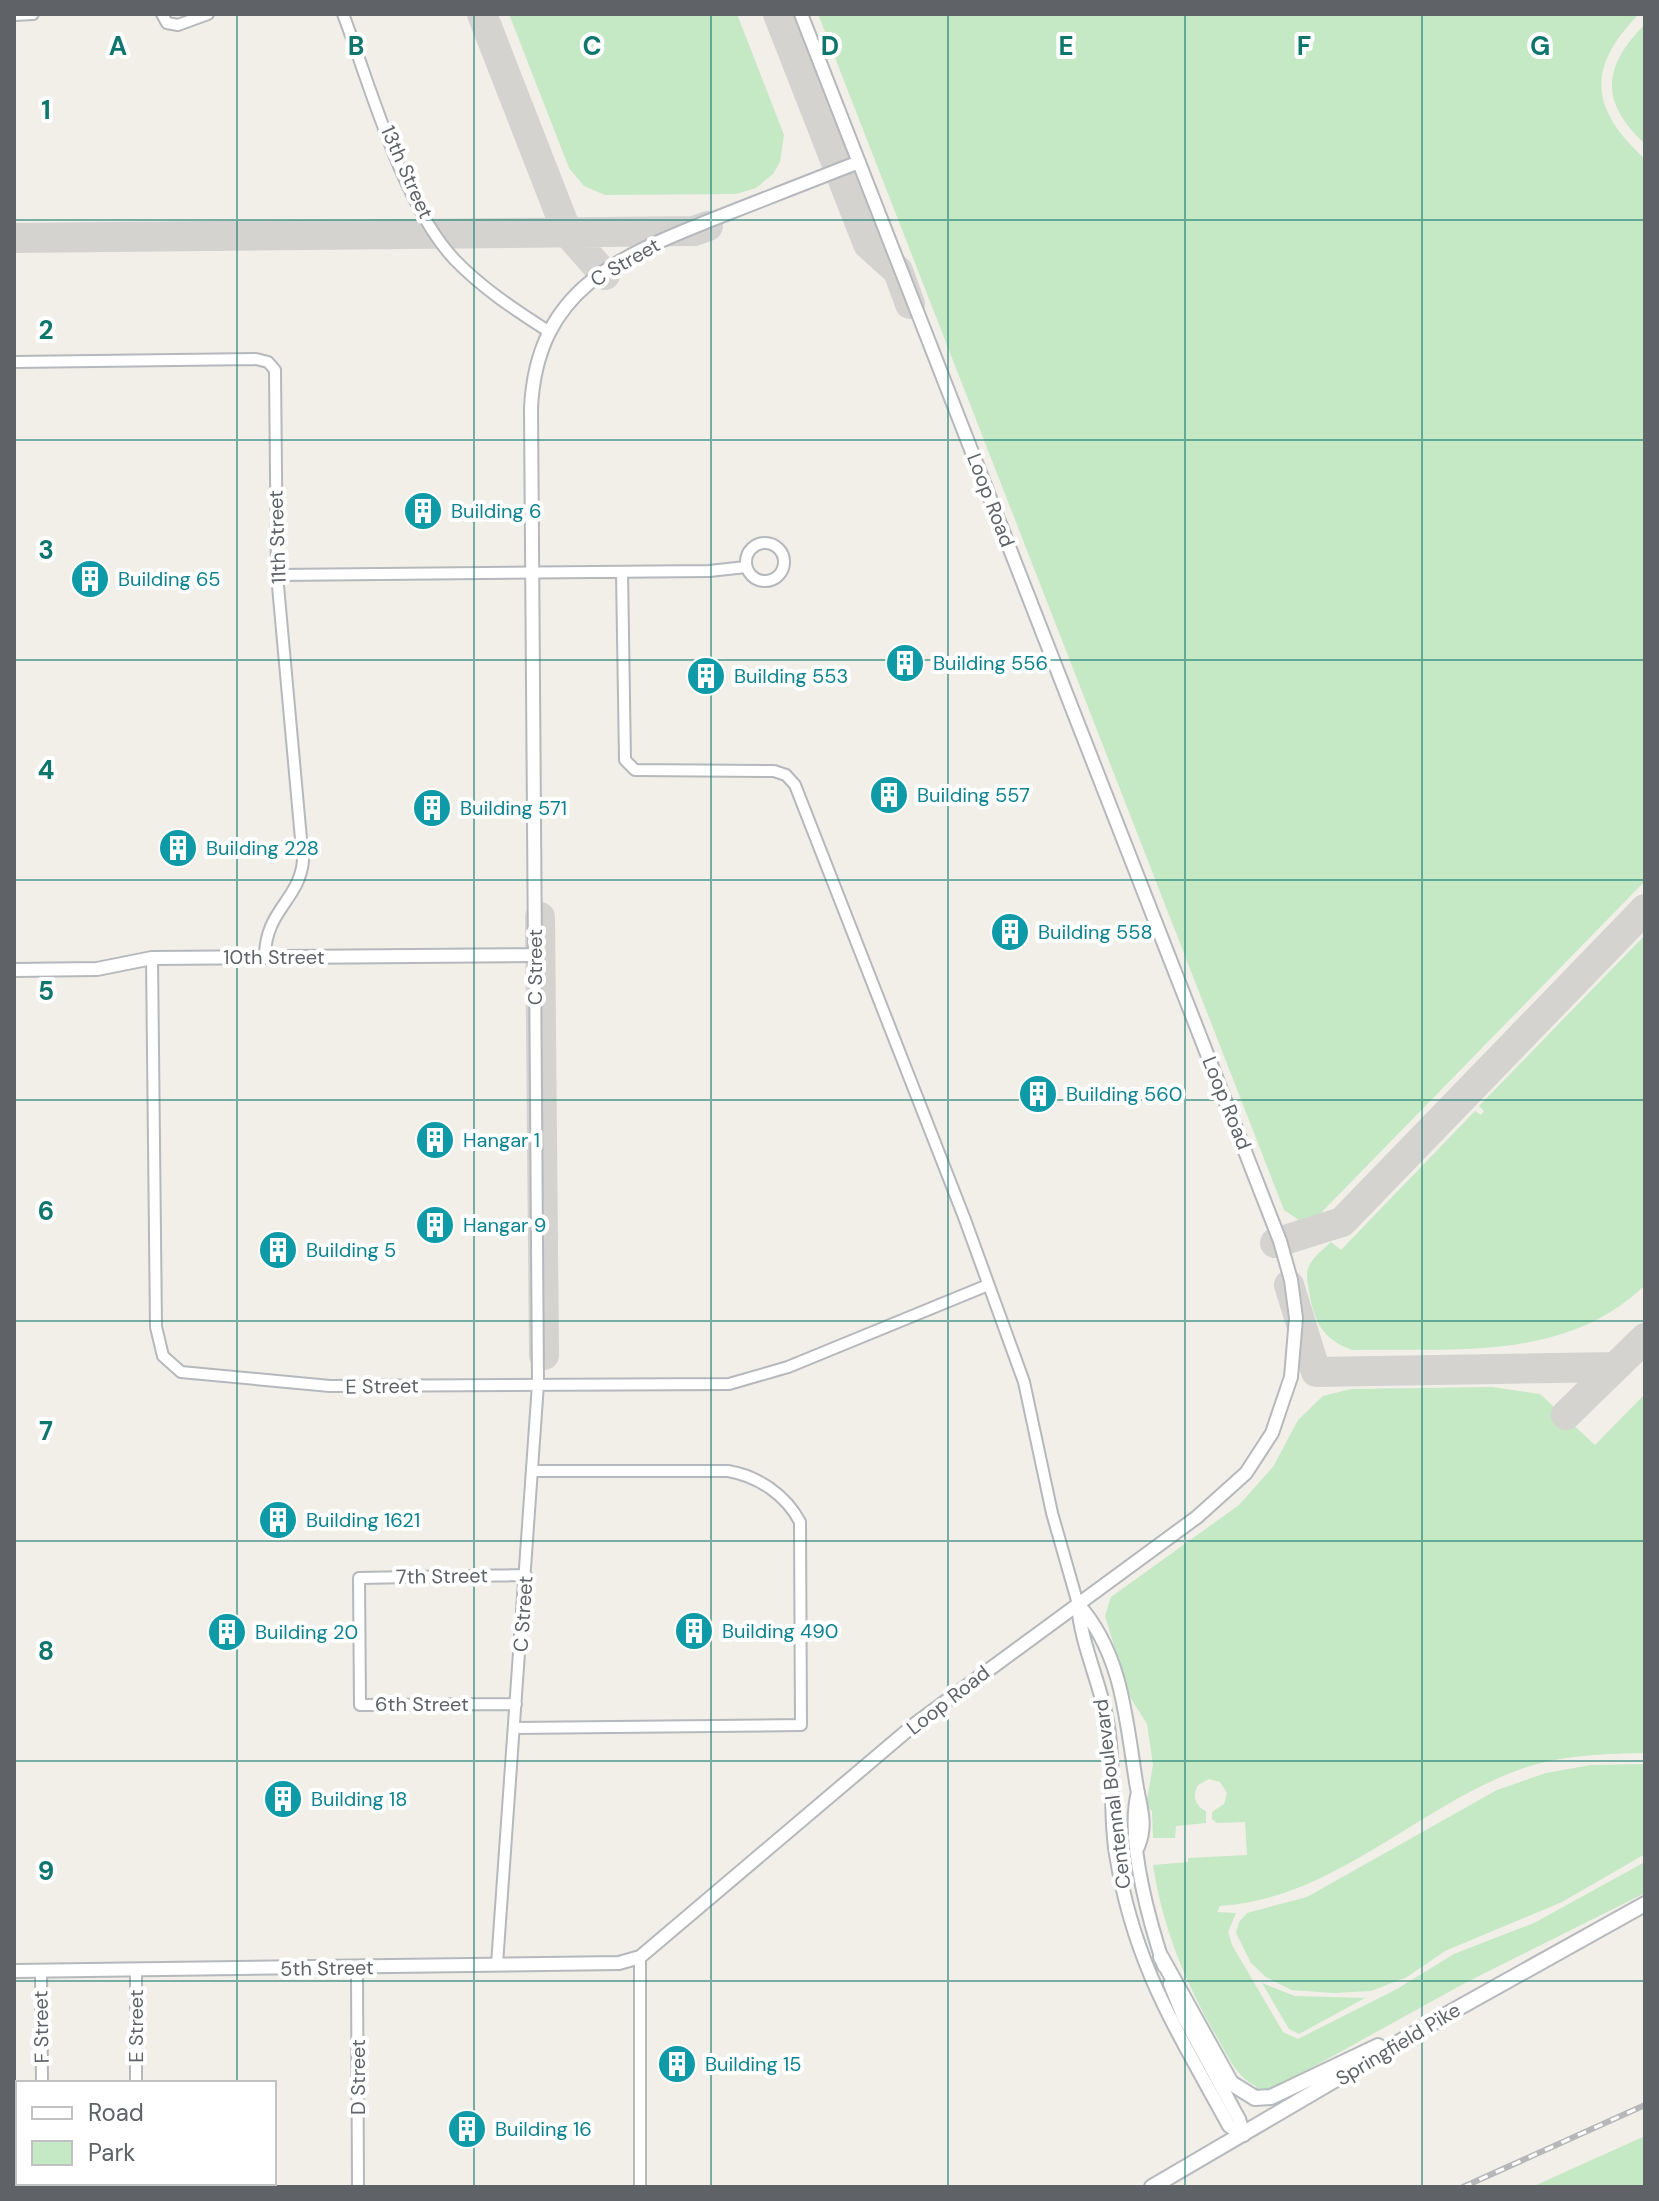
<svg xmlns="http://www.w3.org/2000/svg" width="1659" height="2201" viewBox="0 0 1659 2201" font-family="'DM Sans',sans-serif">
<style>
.green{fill:#c5e8c5}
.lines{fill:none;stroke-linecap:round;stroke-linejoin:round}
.taxiway{stroke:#d4d3d0;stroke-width:30}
.minor-casing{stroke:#b5b8bc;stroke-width:14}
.tertiary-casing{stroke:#b5b8bc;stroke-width:16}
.secondary-casing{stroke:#b6babf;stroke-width:18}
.minor{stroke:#fff;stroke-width:10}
.tertiary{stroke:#fff;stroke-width:12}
.secondary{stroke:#fff;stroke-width:14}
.rail-casing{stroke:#b6b7b8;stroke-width:6}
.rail{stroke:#fff;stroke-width:3;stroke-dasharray:9;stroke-linecap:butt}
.grid{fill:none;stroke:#0f766e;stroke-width:2;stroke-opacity:0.55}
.labels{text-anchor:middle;stroke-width:8;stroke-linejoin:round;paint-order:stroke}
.street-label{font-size:20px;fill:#5f6368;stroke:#fff}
.culture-label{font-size:20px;fill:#0d838f;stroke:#fff;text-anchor:start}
.grid-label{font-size:26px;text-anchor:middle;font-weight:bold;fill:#0f766e;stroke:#fff;stroke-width:8;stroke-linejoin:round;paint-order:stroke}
</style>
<rect width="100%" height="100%" fill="#f1efe8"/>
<path class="green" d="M509,14h228l47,121 -4,27 -7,12 -17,14 -20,6 -131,1 -21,-9 -15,-18z
M818,14h821c-53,54 -49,95 6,145v722l-331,339h-15l-15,-10z
M1645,24v120c-46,-43 -42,-77 0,-120z
M1645,935v350c-79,77 -192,63 -293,65 -30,-11 -38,-29 -43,-59 -1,-8 -4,-17 0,-25 4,-9 15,-17 22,-24l10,8 134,-139 6,4 3,-4 -5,-5z
M1492,1387l48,7 55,51 50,-51v359c-46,1 -89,2 -132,19 -100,39 -182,127 -293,134l-3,6 19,1 -8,19 4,13 51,87 15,7 99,-50 57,-35 80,-31 111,-61v31l-180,90 -192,106 -18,2 1,-5c-17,-7 -27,-27 -35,-42 -34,-57 -58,-114 -68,-179l35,-3v-4l59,-3 -2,-33 -28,1 -5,-4v-7l12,-8 3,-11 -7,-11 -11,-3 -11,6c-6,11 -3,21 8,26v12l-30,3 -1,12h-22l-1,-27 -6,-5 7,-41 -6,-41 -17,-27 -25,-81 6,-19 128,-92 34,-38 25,-47 25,-24 28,-7z
M1645,1764v90l-83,48 -117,49 -38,26 -36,14 -37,2 -43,-3 -25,-13 -15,-14 -15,-30 3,-11 8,-9 60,-16 190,-107 49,-17 45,-8z
M1262,1983l33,13 70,2 -66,36 -10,-5z
M1645,2136v51h-113l13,-6z"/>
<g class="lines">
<path class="taxiway" d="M482,14l85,218 38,43
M778,14l90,230 30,27 12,33
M14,238l680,-7 14,-5
M540,917l4,438
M1275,1243l67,-21 303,-313
M1289,1285l27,87 298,-5
M1566,1415l79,-77"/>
<defs>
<path id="minor" d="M162,14l5,9 11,2 30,-11
M343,14c28,73 59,190 112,246 27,28 60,50 93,71
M14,15l19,-1
M14,362l242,-3 12,3 7,8 2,205 26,286c-4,40 -38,49 -38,96
M746 562a19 19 0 1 1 38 0a19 19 0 1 1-38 0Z
M622,572l3,188 10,10 139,1 12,4 9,10 169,432 60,165 28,131 26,91
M277,575l432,-4 37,-4
M152,958l4,369 7,29 18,16 149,14 399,-2 59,-17 200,-82
M516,1704l-156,1 -1,-127 167,-3
M514,1728l287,-3 -1,-203c-14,-27 -42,-46 -72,-51h-196
M497,1964l41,-580 -3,-429
M357,1968l1,219
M136,1970v113
M41,1971l1,112
M43,2183v4
M136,2187v-4
M640,2187v-230"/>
<path id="tertiary" d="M14,970l83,-1 55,-11 383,-3 -4,-547c6,-119 87,-151 185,-190 48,-19 95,-37 143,-56
M1078,1604c3,43 24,81 30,123 7,42 1,86 8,127 18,112 61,176 113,272l15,9
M1078,1604c46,52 48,119 59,184 4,22 10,37 1,59
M1138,1792c-12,47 11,128 26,174
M14,1971l605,-8 21,-6 275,-233 282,-207 49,-44 26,-40 19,-56 5,-59 -5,-38 -11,-39 -479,-1227
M1170,1984l13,32 56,103 5,16"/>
<path id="secondary" d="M1161,1957l70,126 24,15 16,-1 107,-51
M1152,2187l292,-171 201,-112"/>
</defs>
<use href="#minor" class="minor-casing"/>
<use href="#tertiary" class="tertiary-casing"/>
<use href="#secondary" class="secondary-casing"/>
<use href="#minor" class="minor"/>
<use href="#tertiary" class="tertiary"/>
<use href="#secondary" class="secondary"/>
<defs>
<path id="rail" d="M1463,2187l182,-82"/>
</defs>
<use href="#rail" class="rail-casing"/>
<use href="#rail" class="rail"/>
</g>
<path class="grid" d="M237,14v2069M474,14v2173M711,14v2173M948,14v2173M1185,14v2173M1422,14v2173M14,220h1631M14,440h1631M14,660h1631M14,880h1631M14,1100h1631M14,1321h1631M14,1541h1631M14,1761h1631M14,1981h1631M237,2183v4"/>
<defs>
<symbol id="building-disc" viewBox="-11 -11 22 22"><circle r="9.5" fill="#0f9aa8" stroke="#fff"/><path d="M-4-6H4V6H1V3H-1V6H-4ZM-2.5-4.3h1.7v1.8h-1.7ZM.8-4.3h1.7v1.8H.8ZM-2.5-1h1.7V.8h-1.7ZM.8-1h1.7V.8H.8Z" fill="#fff"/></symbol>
</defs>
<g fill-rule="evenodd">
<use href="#building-disc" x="401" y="489" width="44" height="44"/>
<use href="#building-disc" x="68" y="557" width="44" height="44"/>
<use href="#building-disc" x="883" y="641" width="44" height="44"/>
<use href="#building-disc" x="684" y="654" width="44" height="44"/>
<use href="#building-disc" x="867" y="773" width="44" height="44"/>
<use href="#building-disc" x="410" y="786" width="44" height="44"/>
<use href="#building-disc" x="156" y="826" width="44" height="44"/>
<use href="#building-disc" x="988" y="910" width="44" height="44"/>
<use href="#building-disc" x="1016" y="1072" width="44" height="44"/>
<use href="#building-disc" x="413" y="1118" width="44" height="44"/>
<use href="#building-disc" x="413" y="1203" width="44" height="44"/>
<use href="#building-disc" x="256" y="1228" width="44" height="44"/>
<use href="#building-disc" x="256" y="1498" width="44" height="44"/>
<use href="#building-disc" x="672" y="1609" width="44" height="44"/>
<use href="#building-disc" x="205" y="1610" width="44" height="44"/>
<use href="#building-disc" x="261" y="1777" width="44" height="44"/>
<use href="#building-disc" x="655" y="2042" width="44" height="44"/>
<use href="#building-disc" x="445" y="2107" width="44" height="44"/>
</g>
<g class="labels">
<g class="street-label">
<text transform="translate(407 172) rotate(66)" y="7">13th Street</text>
<text transform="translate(625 262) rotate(-30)" y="7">C Street</text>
<text transform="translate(991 500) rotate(69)" y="7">Loop Road</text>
<text transform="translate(277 537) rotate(-92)" y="7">11th Street</text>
<text x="274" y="964">10th Street</text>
<text transform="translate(535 967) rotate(-90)" y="7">C Street</text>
<text transform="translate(1227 1103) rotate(68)" y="7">Loop Road</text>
<text transform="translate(382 1386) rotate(-1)" y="7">E Street</text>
<text transform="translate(442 1576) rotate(-1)" y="7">7th Street</text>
<text transform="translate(523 1614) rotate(-86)" y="7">C Street</text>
<text transform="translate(948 1700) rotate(-38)" y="7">Loop Road</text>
<text x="422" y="1711">6th Street</text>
<text transform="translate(1112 1794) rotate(-97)" y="7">Centennal Boulevard</text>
<text transform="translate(327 1968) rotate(-1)" y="7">5th Street</text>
<text transform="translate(136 2026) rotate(-90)" y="7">E Street</text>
<text transform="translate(41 2027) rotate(-91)" y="7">F Street</text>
<text transform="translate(1398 2044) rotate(-31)" y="7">Springfield Pike</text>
<text transform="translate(358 2077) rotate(-90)" y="7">D Street</text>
</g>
<g class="culture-label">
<text x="451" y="518">Building 6</text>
<text x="118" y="586">Building 65</text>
<text x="933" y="670">Building 556</text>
<text x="734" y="683">Building 553</text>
<text x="917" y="802">Building 557</text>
<text x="460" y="815">Building 571</text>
<text x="206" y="855">Building 228</text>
<text x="1038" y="939">Building 558</text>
<text x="1066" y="1101">Building 560</text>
<text x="463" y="1147">Hangar 1</text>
<text x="463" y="1232">Hangar 9</text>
<text x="306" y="1257">Building 5</text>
<text x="306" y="1527">Building 1621</text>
<text x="722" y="1638">Building 490</text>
<text x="255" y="1639">Building 20</text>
<text x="311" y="1806">Building 18</text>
<text x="705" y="2071">Building 15</text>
<text x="495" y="2136">Building 16</text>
</g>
</g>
<g class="grid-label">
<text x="118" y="55">A</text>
<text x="356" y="55">B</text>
<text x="592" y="55">C</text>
<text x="830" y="55">D</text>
<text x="1066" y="55">E</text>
<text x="1304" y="55">F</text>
<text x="1540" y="55">G</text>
<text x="46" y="119">1</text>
<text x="46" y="339">2</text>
<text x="46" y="559">3</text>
<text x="46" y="779">4</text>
<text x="46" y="1000">5</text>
<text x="46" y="1220">6</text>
<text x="46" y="1440">7</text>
<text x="46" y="1660">8</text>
<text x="46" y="1880">9</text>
</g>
<rect width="1659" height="2201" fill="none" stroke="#5f6368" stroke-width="32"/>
<rect x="16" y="2081" width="260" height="104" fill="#ffffff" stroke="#bfc1c3" stroke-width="2"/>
<rect x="32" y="2107" width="40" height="12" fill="#ffffff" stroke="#bfc1c3" stroke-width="2"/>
<text x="88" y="2121" font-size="24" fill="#5f6368">Road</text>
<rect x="32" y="2141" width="40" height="24" fill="#c5e8c5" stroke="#bfc1c3" stroke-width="2"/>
<text x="88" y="2161" font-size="24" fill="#5f6368">Park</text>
</svg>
